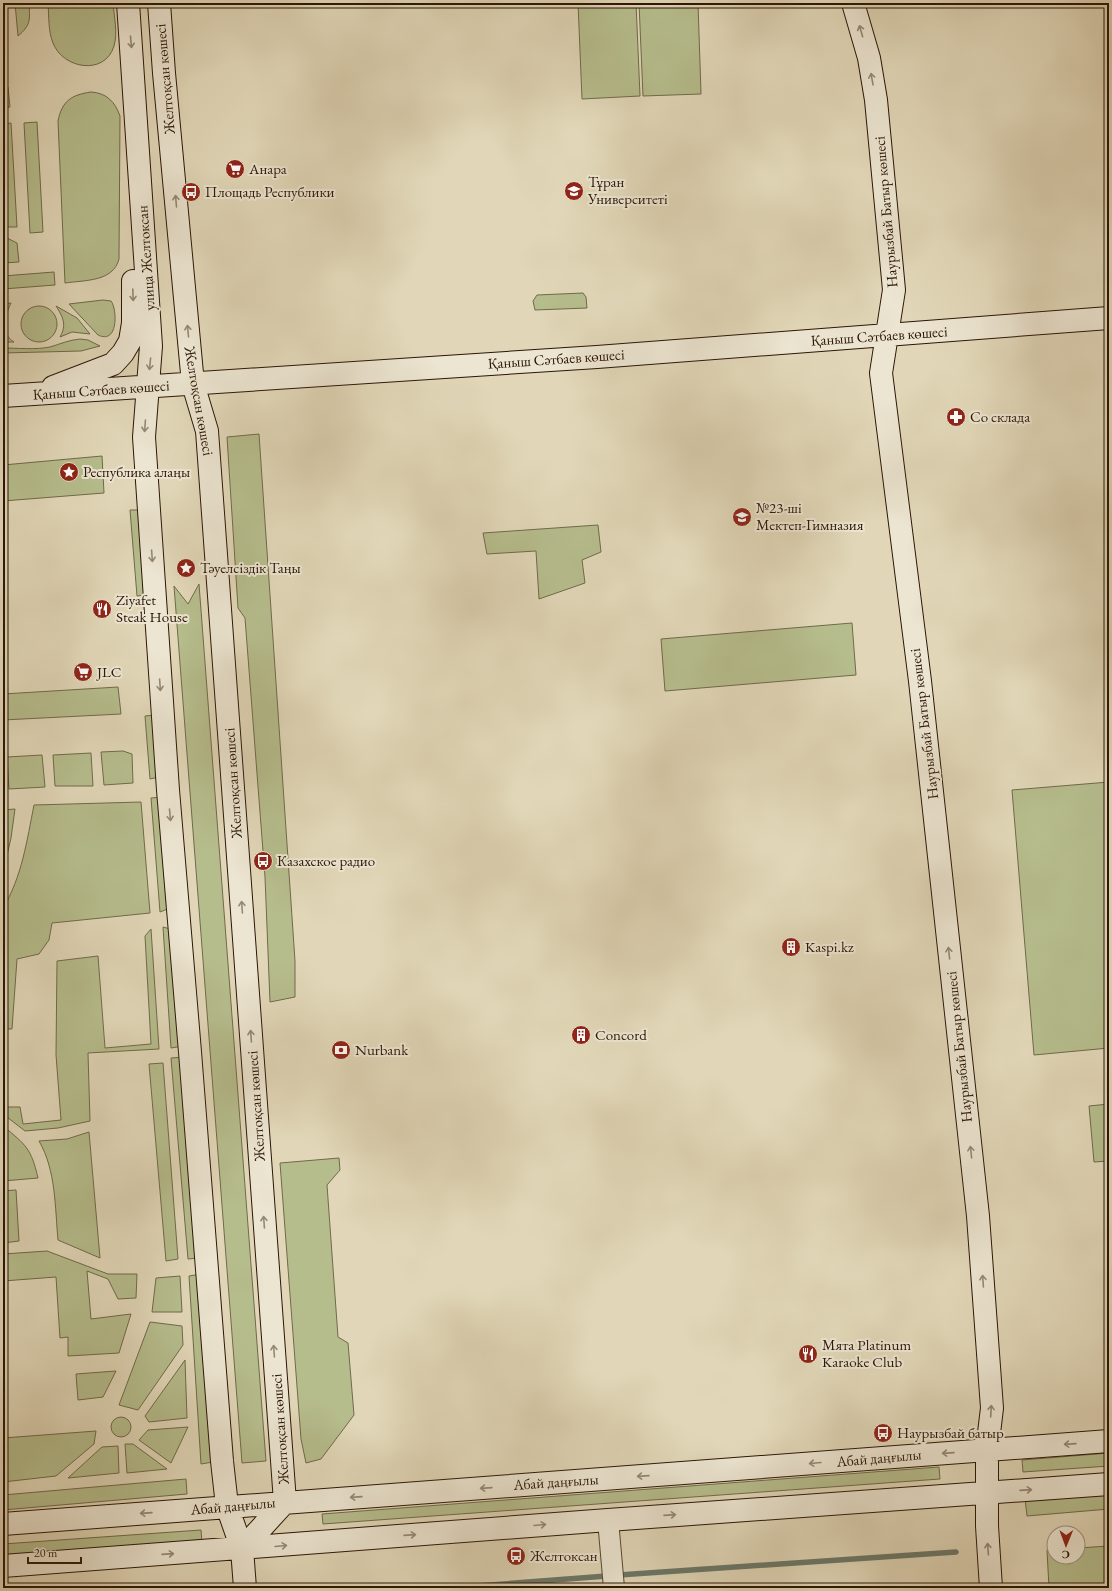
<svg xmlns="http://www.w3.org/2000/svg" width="1112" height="1591" viewBox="0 0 1112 1591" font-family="'EB Garamond',serif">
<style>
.green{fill:#b6bd8d;stroke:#706a4a}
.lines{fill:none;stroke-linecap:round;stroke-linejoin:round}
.stream{stroke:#6b7869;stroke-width:5.5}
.street-casing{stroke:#584632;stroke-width:22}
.secondary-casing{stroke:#2b1606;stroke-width:24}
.street{stroke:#ece5d1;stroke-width:20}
.secondary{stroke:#ece5d1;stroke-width:22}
.oneway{stroke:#958876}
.labels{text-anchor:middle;stroke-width:4;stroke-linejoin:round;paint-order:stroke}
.street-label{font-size:15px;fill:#2b1606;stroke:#ece5d1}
.poi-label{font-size:15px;fill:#2b1606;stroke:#ece5d1;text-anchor:start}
</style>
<rect width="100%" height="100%" fill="#e1d7b8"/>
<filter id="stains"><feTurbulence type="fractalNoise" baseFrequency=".005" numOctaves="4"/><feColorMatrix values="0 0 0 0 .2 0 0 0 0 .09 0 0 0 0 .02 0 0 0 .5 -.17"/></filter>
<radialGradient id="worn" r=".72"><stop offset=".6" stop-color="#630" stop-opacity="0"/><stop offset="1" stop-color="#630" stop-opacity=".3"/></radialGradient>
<path class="green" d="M15,3h14c1,17 2,22 -11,33z
M48,3h65c1,13 5,30 1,43 -9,30 -51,23 -61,-3 -5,-12 -4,-27 -5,-40z
M578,3h58l4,93 -58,3z
M639,3h59l3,91 -58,2z
M3,84l5,3 2,20 -7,1z
M91,92c16,1 24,10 29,24l-1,143c-6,23 -34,21 -54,24l-7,-162c4,-20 13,-26 33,-29z
M37,122l6,110 -13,1 -6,-110z
M11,123l6,104h-10l-4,-2v-101z
M3,236l14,7 2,19 -16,1z
M54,272l1,13 -52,4v-13z
M583,293l3,4 1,11 -52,2 -2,-9 4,-6z
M103,300l8,1c6,7 8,44 -13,34l-29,-31z
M11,303c-6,12 -11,31 3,39h-11v-38z
M21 324a18 18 0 1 1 36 0a18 18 0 1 1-36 0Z
M56,306l21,12 13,16 -18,-2 -12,5c7,-12 3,-20 -4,-31z
M80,339l8,1 12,6 -19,5 -78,2v-5c15,0 32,2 47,-1 10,-3 19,-7 30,-8z
M259,434l36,527v36l-25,5 -5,-125 -20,-259 -7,-10 -11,-171z
M102,456l2,37 -101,8v-36z
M130,510h9l6,85 -8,1z
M598,525l3,27 -19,8 3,23 -46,16 -3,-48 -49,3 -4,-21z
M199,584l67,877 -24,2 -68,-877 14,18z
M852,623l4,52 -191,16 -4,-52z
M118,687l3,27 -118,6v-26z
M156,715l3,62 -9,2 -5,-63z
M123,751l9,3 1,29 -29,2 -3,-33z
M91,753l2,33h-38l-2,-31z
M42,755l3,32 -36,2 -2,-32z
M1109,782v266l-75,7 -22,-265z
M162,797l8,111 -10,4 -9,-114z
M141,802l9,111 -98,10 -3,17 -10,14 -22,5 -5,70h-9v-121c19,-31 24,-68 31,-103z
M15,809l-4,29 -8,35v-63z
M163,927l11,3 9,116 -12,2z
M151,929l8,120 -71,4 2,68 -32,7 -33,3 -22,-17v-7h17l3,17 38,-4 -5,-65 1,-94 41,-5 7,92 46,-4 -6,-108z
M185,1057l14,201 -11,1 -17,-201z
M163,1063l15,196 -12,2 -17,-197z
M1109,1104v57l-15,1 -5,-56z
M3,1126c23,19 28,22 35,52l-35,3z
M89,1132l11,126 -42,-18c-3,-32 -2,-70 -19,-99l28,-2z
M339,1158l1,12 -13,15 11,152 10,6 6,72 -33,44 -15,4 -5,-24 -21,-276z
M16,1190l3,51 -16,2v-52z
M47,1251l61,23h29l-1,24 -18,1 -10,-20 -21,-8 4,48 40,-5 -12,39 -51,3v-19l-8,1 -4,-61 -53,4v-27z
M201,1274l12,188 -12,2 -12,-188z
M180,1276l2,36h-30l4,-34z
M150,1322l32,4 1,19 -45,65 -19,-5z
M185,1360l2,58 -38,4 -4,-6z
M116,1371l-13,26 -25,3 -2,-26z
M111 1427a10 10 0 1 1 20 0a10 10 0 1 1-20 0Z
M188,1427l-17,36 -32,-23 9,-10z
M96,1431l-2,13 -38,32 -53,6v-44z
M125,1444h8l34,25 -40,4z
M118,1446l1,27 -51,5 34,-31z
M1109,1453v13l-86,6 -1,-12z
M939,1467l1,12 -617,45 -1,-10z
M186,1479l1,15 -184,16v-15z
M1109,1484v25l-82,7 -3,-26z
M201,1530l1,12 -199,14v-12z
M1109,1546v42h-60l-2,-38h7v7h24v-9z"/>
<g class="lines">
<path class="stream" d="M451,1588l182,-14 323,-22"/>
<defs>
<path id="street" d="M608,1520l6,68"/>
<path id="secondary" d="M128,3l23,343 -7,91 24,353 22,262 32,409 5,45 15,43 3,39
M159,3l5,70 29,311 14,47 78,1071 -43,47
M853,3l16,55 7,42 18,190 -13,83 39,308 58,535 14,192 -5,42v76l4,62
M53,387l60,-23 10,-11 7,-12 3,-18v-42
M3,396l594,-39 512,-39
M3,1524l1106,-83
M3,1566l605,-46 501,-36"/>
</defs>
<use href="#street" class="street-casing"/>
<use href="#secondary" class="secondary-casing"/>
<use href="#street" class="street"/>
<use href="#secondary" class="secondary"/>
</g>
<defs><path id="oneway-shaft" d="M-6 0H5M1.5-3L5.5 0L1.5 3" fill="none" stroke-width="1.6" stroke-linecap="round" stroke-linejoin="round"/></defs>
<g class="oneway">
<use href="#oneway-shaft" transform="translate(861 31) rotate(-106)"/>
<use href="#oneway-shaft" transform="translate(131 42) rotate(85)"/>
<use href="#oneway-shaft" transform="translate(872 79) rotate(-100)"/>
<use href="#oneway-shaft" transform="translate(176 201) rotate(-95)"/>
<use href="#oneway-shaft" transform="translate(133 295) rotate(88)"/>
<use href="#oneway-shaft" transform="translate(188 331) rotate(-95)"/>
<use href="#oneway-shaft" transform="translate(150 364) rotate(96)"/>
<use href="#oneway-shaft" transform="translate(145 426) rotate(94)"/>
<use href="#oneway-shaft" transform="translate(152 556) rotate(86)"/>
<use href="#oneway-shaft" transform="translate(160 685) rotate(86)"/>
<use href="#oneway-shaft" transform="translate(170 815) rotate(85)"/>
<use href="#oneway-shaft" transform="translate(242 907) rotate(-94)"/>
<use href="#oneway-shaft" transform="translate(949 953) rotate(-96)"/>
<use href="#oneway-shaft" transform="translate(251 1036) rotate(-94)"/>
<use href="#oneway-shaft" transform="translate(971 1152) rotate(-96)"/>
<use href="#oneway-shaft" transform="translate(264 1222) rotate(-94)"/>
<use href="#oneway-shaft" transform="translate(983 1281) rotate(-94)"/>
<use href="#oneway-shaft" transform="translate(274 1351) rotate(-94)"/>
<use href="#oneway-shaft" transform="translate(991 1411) rotate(-87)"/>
<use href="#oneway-shaft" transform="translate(1070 1444) rotate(176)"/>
<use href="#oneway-shaft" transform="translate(948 1453) rotate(176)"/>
<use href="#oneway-shaft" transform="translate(815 1463) rotate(175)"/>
<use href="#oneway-shaft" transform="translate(643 1476) rotate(176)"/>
<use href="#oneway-shaft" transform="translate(486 1488) rotate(176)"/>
<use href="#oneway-shaft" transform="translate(1026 1490) rotate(-4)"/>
<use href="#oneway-shaft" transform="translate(356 1497) rotate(176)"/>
<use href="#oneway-shaft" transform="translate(146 1513) rotate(176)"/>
<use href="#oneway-shaft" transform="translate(670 1515) rotate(-4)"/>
<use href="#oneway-shaft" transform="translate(540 1525) rotate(-5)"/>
<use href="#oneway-shaft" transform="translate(410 1535) rotate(-4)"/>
<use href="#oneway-shaft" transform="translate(281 1546) rotate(-5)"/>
<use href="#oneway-shaft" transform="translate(988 1549) rotate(-94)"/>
<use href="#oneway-shaft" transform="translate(168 1554) rotate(-4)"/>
</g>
<defs>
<symbol id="supermarket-disc" viewBox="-11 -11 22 22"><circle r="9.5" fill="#8f2418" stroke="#ece5d1"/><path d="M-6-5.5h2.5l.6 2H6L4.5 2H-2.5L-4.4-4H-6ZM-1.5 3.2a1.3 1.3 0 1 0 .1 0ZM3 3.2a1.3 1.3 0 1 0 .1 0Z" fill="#fff"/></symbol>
<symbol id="university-disc" viewBox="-11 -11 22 22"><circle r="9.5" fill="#8f2418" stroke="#ece5d1"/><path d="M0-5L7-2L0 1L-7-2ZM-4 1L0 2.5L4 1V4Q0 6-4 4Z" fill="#fff"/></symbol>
<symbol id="bus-disc" viewBox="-11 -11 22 22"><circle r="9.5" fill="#8f2418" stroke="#ece5d1"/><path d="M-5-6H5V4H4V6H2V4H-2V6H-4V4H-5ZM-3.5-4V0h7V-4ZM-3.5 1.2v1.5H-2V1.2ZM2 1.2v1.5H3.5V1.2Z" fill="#fff"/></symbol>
<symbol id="pharmacy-disc" viewBox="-11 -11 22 22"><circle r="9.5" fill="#8f2418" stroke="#ece5d1"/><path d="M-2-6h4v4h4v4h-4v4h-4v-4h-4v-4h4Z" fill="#fff"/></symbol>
<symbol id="sight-disc" viewBox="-11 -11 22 22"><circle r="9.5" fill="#8f2418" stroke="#ece5d1"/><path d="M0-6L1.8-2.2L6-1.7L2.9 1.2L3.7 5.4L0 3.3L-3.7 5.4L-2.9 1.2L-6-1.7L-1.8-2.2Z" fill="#fff"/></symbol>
<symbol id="school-disc" viewBox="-11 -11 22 22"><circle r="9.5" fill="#8f2418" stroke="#ece5d1"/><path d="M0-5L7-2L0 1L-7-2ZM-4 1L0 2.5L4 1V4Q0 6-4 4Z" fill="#fff"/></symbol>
<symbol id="restaurant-disc" viewBox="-11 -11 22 22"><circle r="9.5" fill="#8f2418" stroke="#ece5d1"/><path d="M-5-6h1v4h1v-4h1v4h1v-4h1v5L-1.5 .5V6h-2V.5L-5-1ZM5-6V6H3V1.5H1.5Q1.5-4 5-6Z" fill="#fff"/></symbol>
<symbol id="building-disc" viewBox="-11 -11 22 22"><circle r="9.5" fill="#8f2418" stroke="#ece5d1"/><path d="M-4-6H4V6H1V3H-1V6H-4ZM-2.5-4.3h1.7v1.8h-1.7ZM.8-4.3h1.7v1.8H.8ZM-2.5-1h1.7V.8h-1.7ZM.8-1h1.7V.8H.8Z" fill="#fff"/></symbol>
<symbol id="bank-disc" viewBox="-11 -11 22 22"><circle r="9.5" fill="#8f2418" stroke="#ece5d1"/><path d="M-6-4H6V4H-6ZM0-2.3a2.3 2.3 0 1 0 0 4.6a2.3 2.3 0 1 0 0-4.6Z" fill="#fff"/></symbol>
</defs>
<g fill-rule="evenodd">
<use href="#supermarket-disc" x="224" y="158" width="22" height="22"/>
<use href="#university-disc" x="563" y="180" width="22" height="22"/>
<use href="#bus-disc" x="180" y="181" width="22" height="22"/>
<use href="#pharmacy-disc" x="945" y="406" width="22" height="22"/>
<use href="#sight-disc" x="58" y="461" width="22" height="22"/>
<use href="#school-disc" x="731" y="506" width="22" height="22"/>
<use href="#sight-disc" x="175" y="557" width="22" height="22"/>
<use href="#restaurant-disc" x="91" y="598" width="22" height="22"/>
<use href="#supermarket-disc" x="72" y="661" width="22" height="22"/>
<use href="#bus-disc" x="252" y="850" width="22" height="22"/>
<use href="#building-disc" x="780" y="936" width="22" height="22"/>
<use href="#building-disc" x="570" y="1024" width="22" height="22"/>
<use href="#bank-disc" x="330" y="1039" width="22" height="22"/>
<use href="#restaurant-disc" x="797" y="1343" width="22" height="22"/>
<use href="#bus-disc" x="872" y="1422" width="22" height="22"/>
<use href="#bus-disc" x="505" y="1545" width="22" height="22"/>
</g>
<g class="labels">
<g class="street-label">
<text transform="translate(165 79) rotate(-95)" y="5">Желтоқсан көшесі</text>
<text transform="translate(886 212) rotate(-95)" y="5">Наурызбай Батыр көшесі</text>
<text transform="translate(146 258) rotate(-94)" y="5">улица Желтоксан</text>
<text transform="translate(879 336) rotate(-4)" y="5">Қаныш Сәтбаев көшесі</text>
<text transform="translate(556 359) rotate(-4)" y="5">Қаныш Сәтбаев көшесі</text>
<text transform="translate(101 390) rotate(-4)" y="5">Қаныш Сәтбаев көшесі</text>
<text transform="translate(199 401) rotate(80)" y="5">Желтоқсан көшесі</text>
<text transform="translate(924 724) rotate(-97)" y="5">Наурызбай Батыр көшесі</text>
<text transform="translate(233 783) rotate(-94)" y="5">Желтоқсан көшесі</text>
<text transform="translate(959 1047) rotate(-96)" y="5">Наурызбай Батыр көшесі</text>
<text transform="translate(256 1106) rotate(-94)" y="5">Желтоқсан көшесі</text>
<text transform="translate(280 1429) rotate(-94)" y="5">Желтоқсан көшесі</text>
<text transform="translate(879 1458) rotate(-5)" y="5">Абай даңғылы</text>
<text transform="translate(556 1482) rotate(-4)" y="5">Абай даңғылы</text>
<text transform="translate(233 1506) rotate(-5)" y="5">Абай даңғылы</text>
</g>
<g class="poi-label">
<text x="249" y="174">Анара</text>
<text x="588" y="187">Тұран<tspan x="588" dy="17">Университеті</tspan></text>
<text x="205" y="197">Площадь Республики</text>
<text x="970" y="422">Со склада</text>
<text x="83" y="477">Республика алаңы</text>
<text x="756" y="513">№23-ші<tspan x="756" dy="17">Мектеп-Гимназия</tspan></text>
<text x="200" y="573">Тәуелсіздік Таңы</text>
<text x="116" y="605">Ziyafet<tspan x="116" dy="17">Steak House</tspan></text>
<text x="97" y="677">JLC</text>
<text x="277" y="866">Казахское радио</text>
<text x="805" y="952">Kaspi.kz</text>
<text x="595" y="1040">Concord</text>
<text x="355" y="1055">Nurbank</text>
<text x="822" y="1350">Мята Platinum<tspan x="822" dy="17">Karaoke Club</tspan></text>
<text x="897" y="1438">Наурызбай батыр</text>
<text x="530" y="1561">Желтоксан</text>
</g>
</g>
<rect width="1112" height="1591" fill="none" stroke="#e1d7b8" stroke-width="16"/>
<rect x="4" y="4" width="1104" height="1583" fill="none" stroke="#2b1606" stroke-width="2"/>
<rect x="8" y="8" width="1096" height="1575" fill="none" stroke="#2b1606"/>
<g transform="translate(1066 1545) rotate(181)"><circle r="19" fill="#ece5d1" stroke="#9f9280"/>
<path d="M0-3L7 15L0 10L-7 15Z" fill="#8f2418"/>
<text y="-6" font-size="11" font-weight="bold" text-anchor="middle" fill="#2b1606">С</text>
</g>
<path d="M28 1557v6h53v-6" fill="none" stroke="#2b1606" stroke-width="2"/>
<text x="34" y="1557" font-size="12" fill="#2b1606" stroke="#ece5d1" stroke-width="3" paint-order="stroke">20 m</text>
<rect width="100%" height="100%" filter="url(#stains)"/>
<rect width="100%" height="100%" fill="url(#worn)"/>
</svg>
